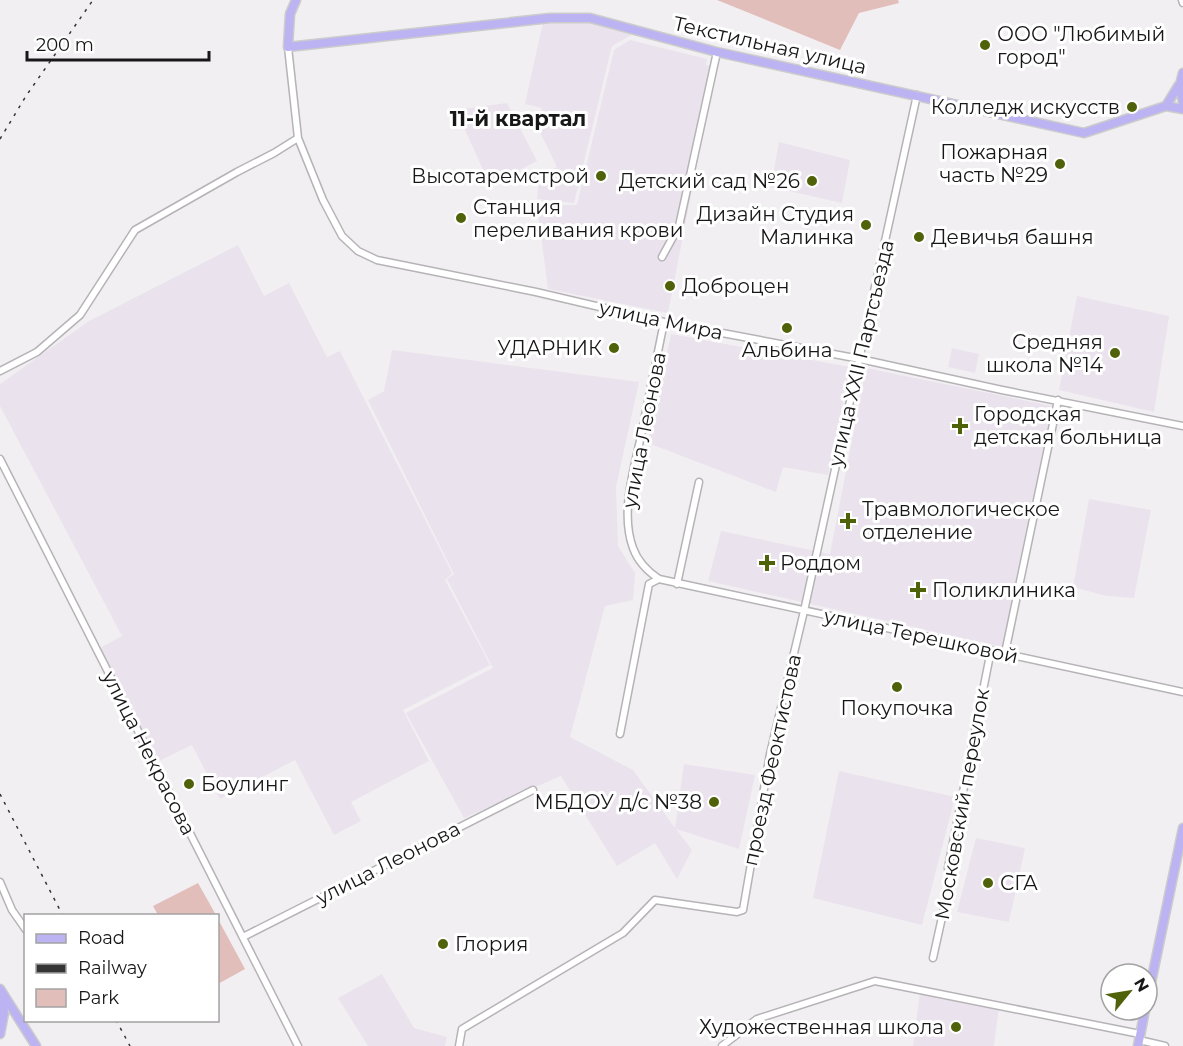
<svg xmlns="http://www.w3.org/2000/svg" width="1183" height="1046" viewBox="0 0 1183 1046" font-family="Montserrat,sans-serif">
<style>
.built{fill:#eae2ec}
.green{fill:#e2beba}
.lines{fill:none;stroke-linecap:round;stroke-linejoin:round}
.minor-casing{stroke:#b6b3b7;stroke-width:9}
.major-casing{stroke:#ccc;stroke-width:11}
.minor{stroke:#fff;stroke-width:6}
.major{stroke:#bcb3f2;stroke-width:8}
.rail{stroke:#363536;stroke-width:1.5;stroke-dasharray:3 6;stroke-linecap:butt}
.poi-dot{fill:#4f6209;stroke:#fff;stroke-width:2}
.labels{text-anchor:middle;stroke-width:6;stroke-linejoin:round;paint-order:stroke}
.poi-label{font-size:20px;fill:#181718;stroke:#fff;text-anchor:start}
.street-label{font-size:20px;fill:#181718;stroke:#fff}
.neighbourhood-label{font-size:21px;font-weight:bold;fill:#181718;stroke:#fff}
</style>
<rect width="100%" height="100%" fill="#f2eff3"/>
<path class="built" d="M591,21l42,13 -21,12 -38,157 -37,-4 2,-22 18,-10 -18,-37 3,-22 -17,-4 18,-82z
M630,40l77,19 -1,6 10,2 -48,246 -120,-24 -11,-84h40l37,-155z
M507,103l30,58 -47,24 -34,-75z
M779,142l71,18 -8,43 -71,-16z
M238,245l26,51 25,-13 38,74 13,-6 112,222 -7,7 45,85 -87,45 26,51 -78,41 10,19 -27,14 -39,-75 -75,39 -28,-54 -33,16 -59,-113 22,-12 -122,-230v-22l89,-63z
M1077,296l92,20 -15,96 -95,-22z
M671,334l179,33 -22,108 -45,-8 -7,25 -128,-49z
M952,348l27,6 -4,19 -27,-6z
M392,350l247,32 -23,105 2,59 17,27 -2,27 -28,6 -35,131 63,33 42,58 9,-64 71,11 -16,74 -63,-20 16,21 -15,29 -22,-36 -38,23 -56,-90 -97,42 -58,-105 87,-45 -46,-89 7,-5 -86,-174 16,-9z
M866,368l186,38 -50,241 -294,-66 13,-50 109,23z
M1089,499l62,11 -17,88 -28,-2 -33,-9z
M839,771l116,26 -33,128 -109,-27z
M976,838l49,10 -16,74 -52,-10z
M382,974l32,54 33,9 -2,9h-77l-30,-48z
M920,992l79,15 -5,39h-81z"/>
<path class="green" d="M717,0h181l1,3 -40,10 -19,37z
M198,883l18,32h-58l-5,-9z
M218,919l27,50 -27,15z"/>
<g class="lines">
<defs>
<path id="minor" d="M1182,0l1,3
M288,47l10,91 25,62 19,36 16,15 19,9 159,32 128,30 196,37 142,31 181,36
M662,257l17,-31 38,-174
M664,322c-7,35 -14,69 -21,104 -7,38 -24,84 -10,122 5,14 14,23 26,31l524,113
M0,371l37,-19 43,-37 55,-85 102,-58 37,-19 24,-15
M0,459l298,587
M677,584l22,-102
M1005,653l53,-253
M620,734l29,-150 10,-5
M0,882l12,28 14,20
M243,937l290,-147
M933,958l17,-77 -2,-13 43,-218
M1139,1040l26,6
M459,1046l3,-17 161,-96 32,-33 82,12 6,-2 27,-156 34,-143 113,-516
M722,1046l35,-27 118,-38 265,53"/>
<path id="major" d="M296,0l-6,14 -2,33 262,-29h40l127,34 367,81 82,-27 17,3
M1183,73l-3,12 3,17
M1166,106l13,-21
M0,989l36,57
M1147,1002l36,-174
M0,1034l4,-21 -2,-21
M1138,1046l7,-36"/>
</defs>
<use href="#minor" class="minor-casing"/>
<use href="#major" class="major-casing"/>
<use href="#minor" class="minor"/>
<use href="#major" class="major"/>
<path class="rail" d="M0,139l26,-43 67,-96
M0,794l63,122
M116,1020l14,26"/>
</g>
<g class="poi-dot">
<circle cx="985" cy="45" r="6"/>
<circle cx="1132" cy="107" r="6"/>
<circle cx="1060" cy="164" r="6"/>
<circle cx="601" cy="176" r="6"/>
<circle cx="812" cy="181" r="6"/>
<circle cx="461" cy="218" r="6"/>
<circle cx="866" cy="225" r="6"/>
<circle cx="919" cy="237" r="6"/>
<circle cx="670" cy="286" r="6"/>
<circle cx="787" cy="328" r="6"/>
<circle cx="614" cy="348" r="6"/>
<circle cx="1115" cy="353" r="6"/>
<path d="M957 417h6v6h6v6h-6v6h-6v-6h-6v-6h6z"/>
<path d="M845 512h6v6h6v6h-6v6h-6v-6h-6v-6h6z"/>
<path d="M764 554h6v6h6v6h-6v6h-6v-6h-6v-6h6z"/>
<path d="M915 581h6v6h6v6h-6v6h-6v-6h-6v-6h6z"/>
<circle cx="897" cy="687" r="6"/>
<circle cx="189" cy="784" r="6"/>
<circle cx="714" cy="802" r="6"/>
<circle cx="988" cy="883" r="6"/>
<circle cx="443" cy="944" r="6"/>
<circle cx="956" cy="1027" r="6"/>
</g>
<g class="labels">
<g class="poi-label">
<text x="997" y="41">ООО "Любимый<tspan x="997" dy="23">город"</tspan></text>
<text x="1120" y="114" text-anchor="end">Колледж искусств</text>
<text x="1048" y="159" text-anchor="end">Пожарная<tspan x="1048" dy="23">часть №29</tspan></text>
<text x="589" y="183" text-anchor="end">Высотаремстрой</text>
<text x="800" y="188" text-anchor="end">Детский сад №26</text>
<text x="473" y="214">Станция<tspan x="473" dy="23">переливания крови</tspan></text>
<text x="854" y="221" text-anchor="end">Дизайн Студия<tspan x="854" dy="23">Малинка</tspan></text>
<text x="931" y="244">Девичья башня</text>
<text x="682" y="293">Доброцен</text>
<text x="1103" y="349" text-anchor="end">Средняя<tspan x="1103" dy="23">школа №14</tspan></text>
<text x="602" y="355" text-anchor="end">УДАРНИК</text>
<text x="787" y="357" text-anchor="middle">Альбина</text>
<text x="974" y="421">Городская<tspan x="974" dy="23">детская больница</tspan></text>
<text x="862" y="516">Травмологическое<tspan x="862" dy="23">отделение</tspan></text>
<text x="780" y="570">Роддом</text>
<text x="932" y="597">Поликлиника</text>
<text x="897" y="715" text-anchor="middle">Покупочка</text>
<text x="201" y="791">Боулинг</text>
<text x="702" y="809" text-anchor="end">МБДОУ д/с №38</text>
<text x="1000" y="890">СГА</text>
<text x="455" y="951">Глория</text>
<text x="944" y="1034" text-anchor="end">Художественная школа</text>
</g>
<g class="street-label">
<text transform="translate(770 45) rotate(13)" y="7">Текстильная улица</text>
<text transform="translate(661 320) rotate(12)" y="7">улица Мира</text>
<text transform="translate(861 353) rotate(-77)" y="7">улица XXII Партсъезда</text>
<text transform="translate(644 430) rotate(-79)" y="7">улица Леонова</text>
<text transform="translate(921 636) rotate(12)" y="7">улица Терешковой</text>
<text transform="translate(149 753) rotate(63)" y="7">улица Некрасова</text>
<text transform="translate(772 760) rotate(-78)" y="7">проезд Феоктистова</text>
<text transform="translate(962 804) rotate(-80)" y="7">Московский переулок</text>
<text transform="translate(388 863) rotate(-27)" y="7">улица Леонова</text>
</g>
<g class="neighbourhood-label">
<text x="518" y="126">11-й квартал</text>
</g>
</g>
<rect x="24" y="914" width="195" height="108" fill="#ffffff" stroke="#a3a2a3" stroke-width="1.5"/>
<rect x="36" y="934" width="30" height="9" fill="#bcb3f2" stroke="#a3a2a3" stroke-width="1.5"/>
<text x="78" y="944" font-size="18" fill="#181718">Road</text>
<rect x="36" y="964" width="30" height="9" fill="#363536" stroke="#a3a2a3" stroke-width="1.5"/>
<text x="78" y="974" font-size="18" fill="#181718">Railway</text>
<rect x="36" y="989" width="30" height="18" fill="#e2beba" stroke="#a3a2a3" stroke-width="1.5"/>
<text x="78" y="1004" font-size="18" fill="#181718">Park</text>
<g transform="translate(1129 992) rotate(60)"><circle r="28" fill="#ffffff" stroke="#a3a2a3" stroke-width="1.5"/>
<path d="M0-4.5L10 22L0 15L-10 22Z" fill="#4f6209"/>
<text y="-9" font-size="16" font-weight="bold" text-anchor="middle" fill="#181718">N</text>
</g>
<path d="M27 51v9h182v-9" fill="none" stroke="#181718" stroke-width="3"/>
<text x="36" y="51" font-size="18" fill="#181718" stroke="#ffffff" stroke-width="4.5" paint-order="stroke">200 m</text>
</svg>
